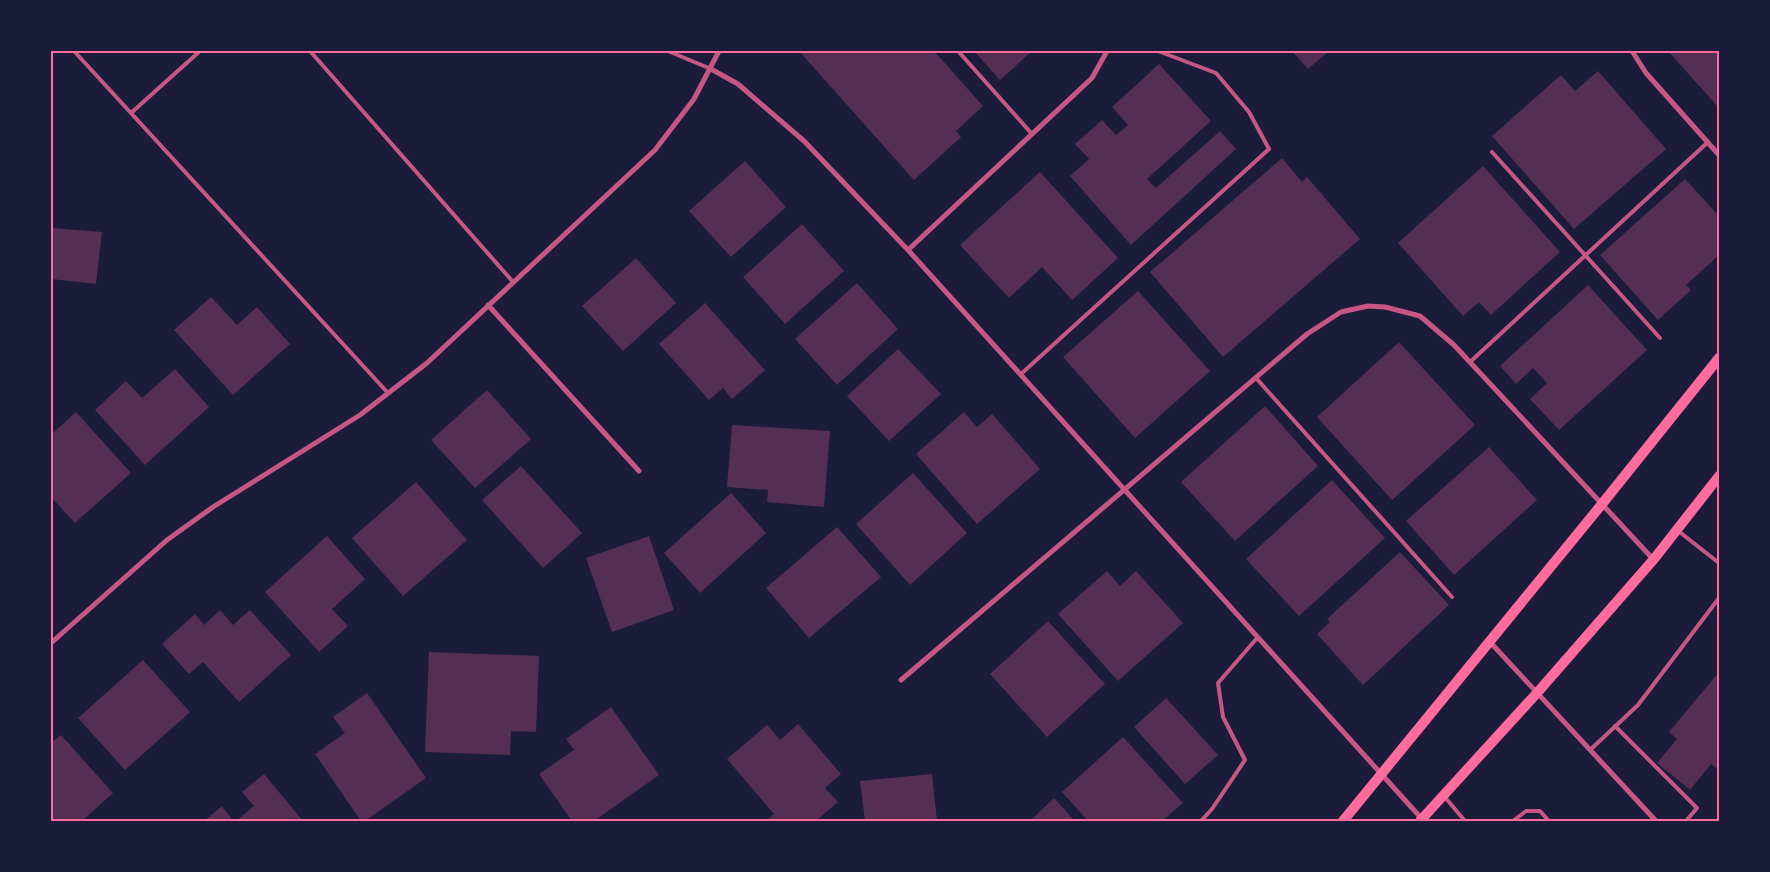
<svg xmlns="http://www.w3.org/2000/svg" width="1770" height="872" viewBox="0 0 1770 872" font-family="Rubik,sans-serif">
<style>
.building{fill:#542f53}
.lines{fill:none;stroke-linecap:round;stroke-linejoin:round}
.service{stroke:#c65784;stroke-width:4}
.minor{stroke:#c65784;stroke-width:5}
.secondary{stroke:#ff6b9d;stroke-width:10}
.neatline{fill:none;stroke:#ff6b9d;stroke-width:2}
</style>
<rect width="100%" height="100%" fill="#1b1b3a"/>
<path class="building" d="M799,51h135l49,55 -27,25 5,6 -47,43z
M974,51h58l-32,29z
M1292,51h37l-21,18z
M1668,51h51v57z
M1159,64l52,57 -64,58 9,9 64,-57 16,18 -105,96 -61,-69 19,-17 -14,-15 27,-24 14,15 12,-10 -16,-18z
M1598,71l68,78 -92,80 -82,-93 69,-61 14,16z
M1282,158l20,24 5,-5 53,62 -137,118 -73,-85z
M745,161l41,46 -55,50 -42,-46z
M1483,166l77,86 -69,63 -12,-13 -16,14 -65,-73z
M1040,172l78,86 -46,42 -30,-33 -33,31 -49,-53z
M1685,179l34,37v39l-33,30 5,5 -33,30 -58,-65z
M802,224l42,47 -59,53 -42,-47z
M51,228l51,4 -6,52 -45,-5z
M636,258l40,45 -53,48 -41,-45z
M857,283l41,46 -61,56 -42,-46z
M1588,285l59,65 -88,80 -29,-31 17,-16 -14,-15 -17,16 -16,-18z
M1138,291l72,80 -75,67 -72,-81z
M211,297l26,28 20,-18 33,37 -57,51 -59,-65z
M705,303l60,67 -33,29 -9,-11 -14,12 -50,-56z
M1399,342l76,83 -83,75 -75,-83z
M898,349l43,45 -52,47 -42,-45z
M175,369l34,38 -64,58 -50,-55 31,-29 16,17z
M487,390l44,49 -56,49 -44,-48z
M1265,406l53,60 -83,75 -54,-59z
M76,412l55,61 -56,50 -24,-26v-62z
M964,412l13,15 15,-13 48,55 -63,55 -61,-70z
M732,425l98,6 -6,76 -57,-5 1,-12 -41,-3z
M1489,447l48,53 -83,75 -48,-54z
M521,466l61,67 -39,35 -61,-68z
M913,473l54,60 -57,52 -54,-61z
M1332,480l53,58 -86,78 -53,-57z
M416,482l51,58 -64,56 -51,-58z
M731,493l35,40 -66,60 -36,-40z
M837,527l44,50 -72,61 -43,-50z
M327,536l38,43 -33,30 16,17 -29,26 -54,-60z
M649,536l25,74 -62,22 -26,-74z
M1400,552l49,53 -86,80 -46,-51 13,-12 -3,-3z
M1107,571l13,15 16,-15 47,52 -65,58 -60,-67z
M220,610l13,15 17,-15 41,45 -52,47 -36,-40 -14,12 -27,-30 33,-30 9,11z
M1048,621l57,63 -58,53 -57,-63z
M429,652l110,4 -3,76 -25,-1 -1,24 -85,-3z
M143,660l47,52 -65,58 -47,-52z
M1719,672v98l-8,-6 -21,26 -33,-27 20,-24 -8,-7z
M367,693l59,85 -61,43h-4l-46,-67 30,-21 -12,-16z
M1166,698l52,57 -33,29 -51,-57z
M611,707l48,68 -65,46h-22l-33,-47 35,-24 -8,-11z
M798,724l43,50 -16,14 13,14 -20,17 1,2h-53l8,-7 -47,-55 40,-34 13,15z
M61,735l52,58 -31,28h-31v-78z
M1123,737l60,66 -21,18h-74l-26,-29z
M264,774l39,47h-67l18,-15 -12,-14z
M932,774l5,47h-72l-5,-40z
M1054,798l21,23h-45z
M222,806l11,15h-29z"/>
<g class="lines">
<path class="service" d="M74,51l314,342
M310,51l203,231
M668,51l43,18
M958,51l74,83
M131,113l69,-62
M1492,152l168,186
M1470,362l238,-220
M1021,374l248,-225 -20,-37 -33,-39 -58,-22
M1256,378l196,219
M1677,530l42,33
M1615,726l82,82 -11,13
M1590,750l48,-45 81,-107
M1444,796l21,25
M1201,821l11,-12 33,-49 -22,-43 -5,-34 40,-46
M1513,821l13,-10h14l9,10"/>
<path class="minor" d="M1632,51l14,22 73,82
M711,69l27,15 66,57 104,109 514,569
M908,250l184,-172 15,-27
M488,305l151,166
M1490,642l166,179
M51,643l116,-103 46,-33 147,-92 67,-52 228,-213 39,-51 25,-48
M901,680l406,-346 34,-22 27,-6 17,1 35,9 34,29 199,214"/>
<path class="secondary" d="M1343,821l259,-317 117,-146
M1420,821l117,-128 117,-134 65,-83"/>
</g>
<rect width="1770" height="872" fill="none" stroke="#1b1b3a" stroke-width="105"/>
<rect x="52" y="52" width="1666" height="768" class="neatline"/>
</svg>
